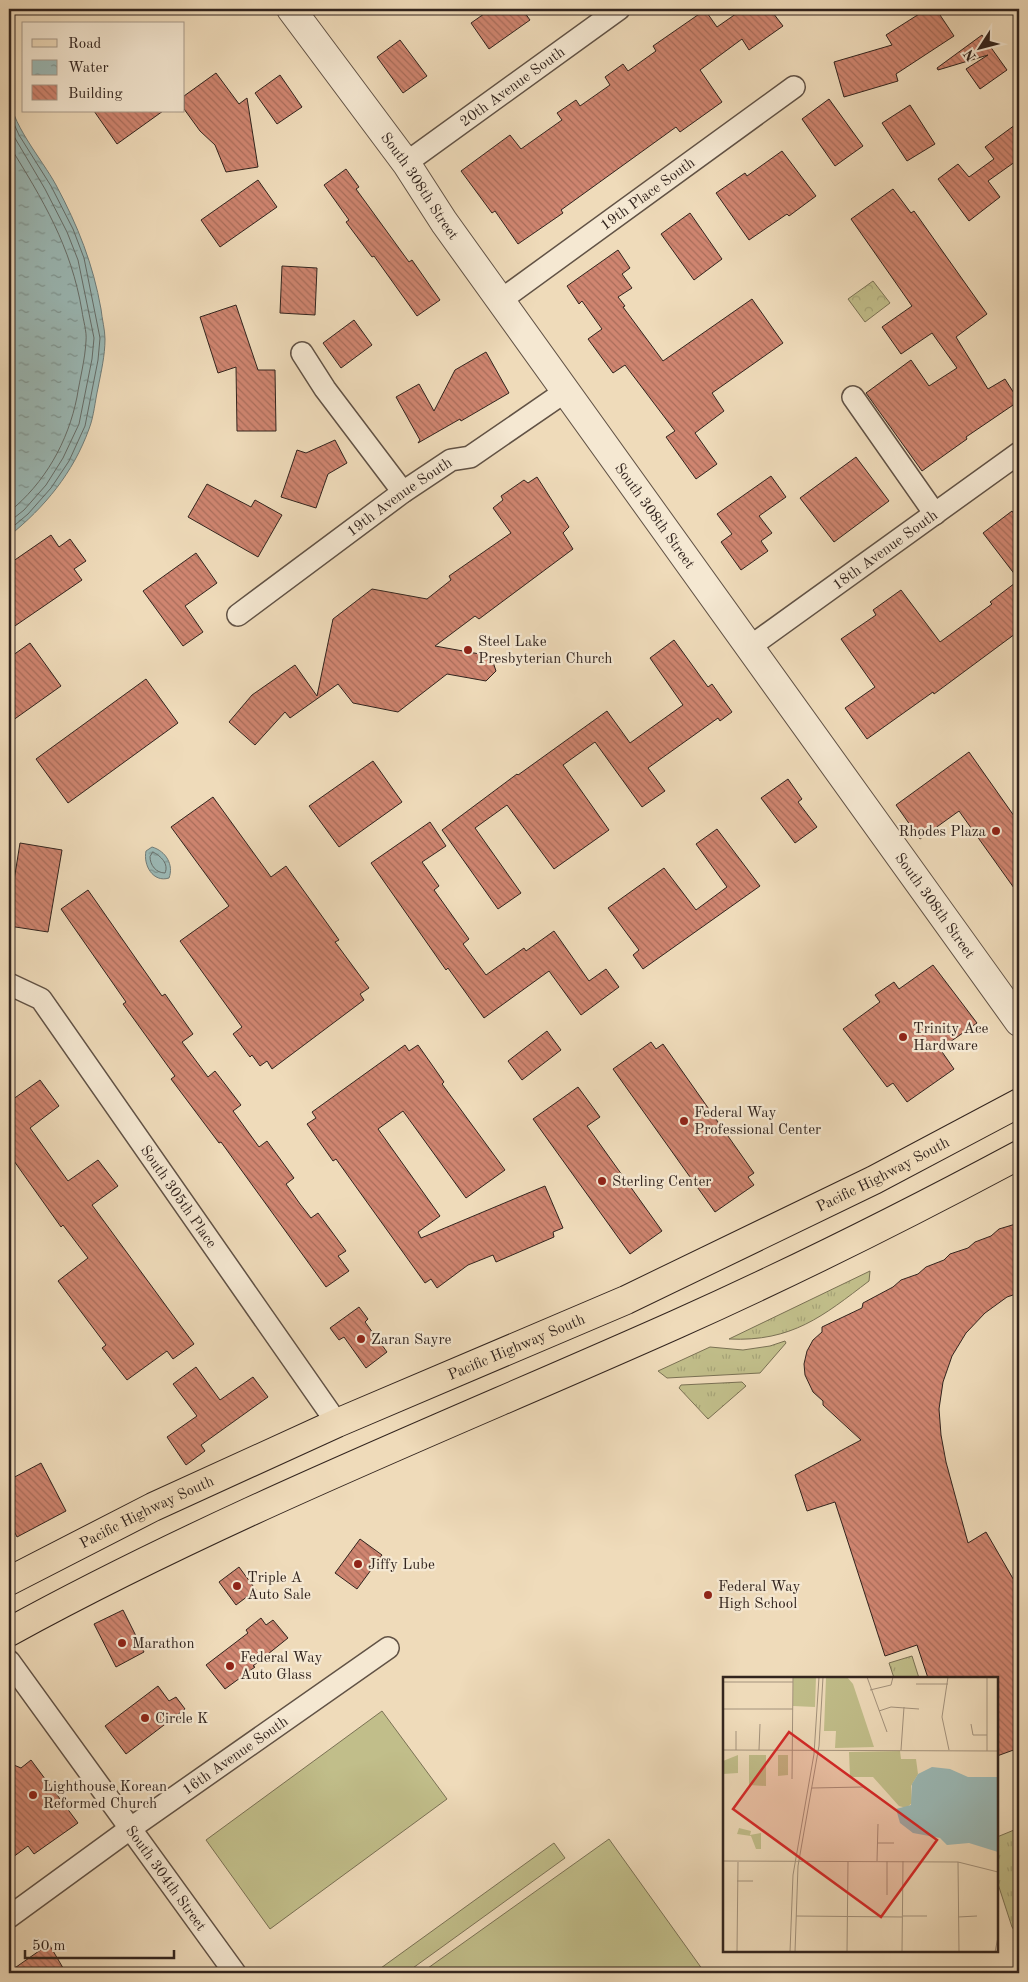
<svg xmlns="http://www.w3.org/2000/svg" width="1028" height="1982" viewBox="0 0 1028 1982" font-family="'Old Standard TT',serif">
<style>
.grass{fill:url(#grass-tufts);stroke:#7a7154}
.park{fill:url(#park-crowns);stroke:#7a7154}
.pitch{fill:#c1be8a;stroke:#7a7154}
.water{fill:url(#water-ripples);stroke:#717d79}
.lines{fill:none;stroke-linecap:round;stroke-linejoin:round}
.shore{stroke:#666e6a;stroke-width:1}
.building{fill:url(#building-back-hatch);stroke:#32241e}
.minor-casing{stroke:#615245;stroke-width:24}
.tertiary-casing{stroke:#615245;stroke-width:30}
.primary-casing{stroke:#32241e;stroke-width:30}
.minor{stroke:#f5e8d2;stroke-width:21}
.tertiary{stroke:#f5e8d2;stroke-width:28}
.primary{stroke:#efdbba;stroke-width:28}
.poi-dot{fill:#8f2418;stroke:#f5e8d2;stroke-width:2}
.labels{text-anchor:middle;stroke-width:4.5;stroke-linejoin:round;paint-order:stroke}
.street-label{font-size:15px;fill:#32241e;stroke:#f5e8d2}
.poi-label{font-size:15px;fill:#32241e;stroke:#f5e8d2;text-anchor:start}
.inset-road{fill:none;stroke:#a3927c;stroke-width:1}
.view{fill:#d62828;fill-opacity:0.15;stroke:#d62828;stroke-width:2.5}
.inset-edge{fill:none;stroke:#32241e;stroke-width:2.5}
</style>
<defs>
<pattern id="grass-tufts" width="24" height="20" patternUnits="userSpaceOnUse" patternTransform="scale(1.25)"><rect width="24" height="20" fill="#c1be8a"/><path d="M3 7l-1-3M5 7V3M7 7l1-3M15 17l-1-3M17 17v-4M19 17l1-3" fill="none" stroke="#a6a377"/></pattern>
<pattern id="park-crowns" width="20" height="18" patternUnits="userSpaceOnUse" patternTransform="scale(1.25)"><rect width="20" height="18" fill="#c1be8a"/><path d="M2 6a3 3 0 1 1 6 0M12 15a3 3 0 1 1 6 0" fill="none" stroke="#a6a377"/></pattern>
<pattern id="water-ripples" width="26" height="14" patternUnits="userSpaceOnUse" patternTransform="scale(1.25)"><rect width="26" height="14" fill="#9bb9b6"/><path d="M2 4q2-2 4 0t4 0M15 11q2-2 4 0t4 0" fill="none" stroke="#7f9693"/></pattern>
<pattern id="building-back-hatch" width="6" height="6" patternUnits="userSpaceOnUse" patternTransform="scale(1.25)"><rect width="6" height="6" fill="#cf8570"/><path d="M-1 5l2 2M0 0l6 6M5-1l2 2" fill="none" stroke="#a96d5b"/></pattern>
</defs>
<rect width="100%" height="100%" fill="#efdbba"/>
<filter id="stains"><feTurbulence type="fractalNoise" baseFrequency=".004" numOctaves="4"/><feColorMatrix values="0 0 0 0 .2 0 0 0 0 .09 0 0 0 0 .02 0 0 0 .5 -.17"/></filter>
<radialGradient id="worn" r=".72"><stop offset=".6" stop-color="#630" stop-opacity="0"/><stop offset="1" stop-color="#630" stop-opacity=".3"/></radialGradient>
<path class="grass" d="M870,1271l-1,10c-46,35 -77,61 -140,58z
M785,1341l1,2 -26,30 -93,5 -9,-7 52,-24 33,3 27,-4z
M742,1382l4,4 -38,33 -29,-31 2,-3z
M912,1656l7,22h-25l-5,-15z
M1019,1828v100l-5,2 -2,-3 -15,-46v-44z"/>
<path class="park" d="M873,281l17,22 -25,19 -17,-23z"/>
<path class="pitch" d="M382,1711l65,88 -177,130 -64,-89z
M609,1839l96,134h-284z
M554,1843l11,15 -159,115h-32z"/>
<path class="water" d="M9,92c0,30 33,67 47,93 22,41 37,79 45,124 1,10 4,21 4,30 0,17 -4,33 -7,49 -3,13 -4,28 -9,41 -16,44 -44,78 -80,107z
M152,847c14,4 22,18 17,31 -16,5 -26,-13 -23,-27z"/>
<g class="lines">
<path class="shore" d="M9,113l10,22 32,51 22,43 11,29 16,80 -2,22 -13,66 -16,35 -18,27 -23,26 -19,16
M9,128l36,61 22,43 11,28 16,78 -2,21 -13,65 -16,34 -17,27 -22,25 -15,12
M9,145c34,55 62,101 73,166 1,9 5,20 4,30 -1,19 -6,37 -9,56 -9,45 -32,86 -68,115
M153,852c8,4 16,12 12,21 -9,0 -15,-8 -15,-16z"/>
</g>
<path class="building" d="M491,9h31l8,11 -41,29 -18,-26z
M743,9h27l13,17 -34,24 -7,-11 -42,31 22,32 -42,30 -4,-5 -115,83 2,3 -45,31 -23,-33 -3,2 -31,-42 49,-36 11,14 41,-29 -5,-7 19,-13 4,6 30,-21 -5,-8 18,-13 5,7 28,-20 -3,-5 52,-36 12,17z
M927,9h9l18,27 -58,38 2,7 -54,16 -10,-35 58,-17 -6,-10z
M982,35l25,35 -27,19 -14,-20 22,-14 -50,15 -1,-2z
M400,40l27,36 -24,17 -26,-36z
M216,73l23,31 8,-6 11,69 -32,5 -11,-27 -15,-14 -16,-22v-13z
M280,75l22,32 -25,17 -22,-31z
M829,99l34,47 -28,20 -33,-47z
M910,105l25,39 -28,17 -25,-38z
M94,111h69l-46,33z
M1019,122v37l-31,22 12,16 -31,24 -31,-42 20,-15 11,13 25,-18 -9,-12z
M782,151l34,45 -27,20 -2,-2 -38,26 -33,-47 29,-20 2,3z
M346,169l13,18 -3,2 53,73 3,-2 28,40 -23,16 -43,-60 -2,1 -26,-35 3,-2 -25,-35z
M258,180l19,27 -57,40 -19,-27z
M893,189l18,24 3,-2 73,103 -31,23 32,52 17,-10 14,22 -53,36 1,2 -45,32 -56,-78 45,-33 18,26 28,-18 -25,-35 -31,21 -19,-27 30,-21 -61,-87z
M690,213l32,46 -28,21 -33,-46z
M618,250l12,18 -8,6 10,14 -14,9 7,9 -2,1 40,54 89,-62 31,44 -71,50 12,18 -29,22 22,31 -21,15 -30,-42 9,-6 -50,-66 -12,8 -25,-34 14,-10 -20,-28 -3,3 -12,-18z
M282,266l35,2 -2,47 -35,-2z
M236,305l22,65h17l1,61h-39l-1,-64 -18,6 -18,-56z
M354,320l18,25 -31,23 -18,-25z
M486,352l23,41 -48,28 -1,-2 -42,24 2,-3 -24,-43 23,-13 15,27 21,-41z
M335,440l12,23 -19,11 -12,34 -35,-11 16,-47 9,3z
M856,457l33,44 -55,41 -34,-44z
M771,476l15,21 -27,19 13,17 -11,8 7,10 -27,19 -20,-28 11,-8 -15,-20z
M537,477l32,50 -6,6 10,16 -94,70 -4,-3 -40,30 56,10 5,15 -10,10 -39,-7 -49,38 -45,-9 -15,-19 -48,34 -5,-6 -30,33 -26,-23 23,-27 43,-30 22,31 16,-77 39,-30 55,10 24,-19 -2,-4 62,-43 -18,-25 10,-8 -2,-4 23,-16 4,3z
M207,484l44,23 4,-7 27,15 -24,42 -70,-40z
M1012,511l7,10v110l-85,63 -1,-2 -66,47 -22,-31 30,-21 -34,-48 35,-24 -3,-5 28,-20 39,52 52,-38 -2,-2 29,-22 -36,-47z
M51,535l8,12 11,-8 16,22 -12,8 8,11 -73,50v-66z
M196,553l21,30 -32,23 18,26 -20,14 -40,-55z
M674,640l34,47 4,-3 20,28 -12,9 -2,-3 -70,50 17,23 -23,16 -47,-65 -32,23 46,65 -55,39 -47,-64 -32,23 46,65 -23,16 -56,-79 75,-56 1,1 89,-64 23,32 53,-38 -33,-47z
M30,643l31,43 -52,37v-65z
M146,679l32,44 -110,80 -32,-44z
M969,752l50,71v72l-60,-84 -39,28 -24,-34z
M373,761l29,41 -63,45 -30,-41z
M788,779l14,20 -4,3 19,25 -22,16 -34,-45z
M213,797l58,80 15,-11 53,74 -4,2 34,46 -9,6 4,6 -92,69 -5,-8 -7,5 -8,-11 -2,2 -17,-23 9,-7 -62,-86 49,-35 -58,-79z
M430,822l16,24 -24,16 17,24 -5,4 35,49 -6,5 23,31 38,-27 2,3 28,-20 35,50 17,-12 13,18 -38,28 -32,-44 -65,47 -36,-50 -2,2 -75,-107z
M717,829l43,57 -117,83 -10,-14 6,-5 -31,-42 56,-40 32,42 31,-23 -31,-43z
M20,843l42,7 -14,82 -39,-6v-14z
M88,890l74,106 3,-2 28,40 -11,8 26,35 7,-6 26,34 -8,6 26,36 8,-6 27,37 -8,6 14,20 11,14 7,-5 28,38 -8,5 11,15 -23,16 -105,-145 -2,1 -48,-64 4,-3 -52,-72 3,-2 -65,-93z
M933,965l44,58 -37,26 14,20 -47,33 -14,-19 -6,4 -44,-58 37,-27 -5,-7 19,-13 5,7z
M547,1031l14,19 -39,30 -14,-19z
M651,1042l5,7 7,-5 91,129 -6,4 6,8 -39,27 -102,-143z
M405,1045l4,6 9,-6 26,37 -2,2 63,86 -39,28 -63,-87 -25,18 62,87 -22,16 3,6 124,-52 18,42 -10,4 1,5 -58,25 -3,-7 -25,10 -31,23 -6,-9 -6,4 -89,-124 -3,2 -26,-37 9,-6 -4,-6z
M40,1080l19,26 -29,22 38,53 30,-21 20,26 -26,19 102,139 -21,15 -6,-8 -40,29 -25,-32 4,-3 -48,-64 30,-23 -25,-33 -2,2 -52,-73v-52z
M578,1087l22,30 -13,9 75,105 -32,23 -97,-135z
M1019,1223v70l-12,4 -22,16 -19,20 -14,23 -9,26 -4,27 2,26 5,27 22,81 18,-11 33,57v159l-22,8v-78h-69l-11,-33 -32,11 -50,-154 -28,9 -12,-36 66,-35 -38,-35v-4l-10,-9 -8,-17 -1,-11 3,-13 6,-11 9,-8v-5l40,-19 1,-5 30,-16 8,-7 17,-6 8,-7 18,-7 6,-6 18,-6 7,-6 16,-6 8,-7z
M359,1307l9,12 -3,3 22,30 -21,16 -22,-31 -5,3 -9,-12z
M196,1367l24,33 33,-23 15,20 -67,48 4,6 -19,14 -19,-28 30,-21 -24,-32z
M41,1463l25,48 -49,26 -8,-16v-41z
M360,1539l22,16 -25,34 -22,-16z
M239,1567l17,23 -20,15 -17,-23z
M123,1610l21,42 -28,15 -22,-43z
M261,1618l5,7 7,-5 15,18 -35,28 2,1 -30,22 -19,-24 42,-32 -2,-3z
M158,1686l11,15 7,-4 9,12 -59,45 -21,-28z
M31,1760l47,63 -44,31 -6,-8 -19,14v-97l12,5z
M49,1944l17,29h-57v-1z"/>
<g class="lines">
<defs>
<g id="minor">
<path id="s1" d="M406,163l213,-154"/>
<path id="s2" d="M501,300l293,-213"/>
<path d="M302,353l23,36 78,103"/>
<path d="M853,397l82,117"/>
<path id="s3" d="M238,615l165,-123 48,-32 19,-3 96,-66"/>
<path id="s4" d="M751,646l268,-193"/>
<path id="s5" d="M9,984l32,15 296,424"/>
<path id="s6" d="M9,1661l226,312"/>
<path id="s7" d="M9,1917l122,-89 257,-180"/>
</g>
<g id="tertiary">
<path id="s8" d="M291,9l115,154 38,59 575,800"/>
</g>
<g id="primary">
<path id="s9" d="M9,1581l144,-74 184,-84 289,-123 248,-120 145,-77"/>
<path d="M9,1632c215,-118 444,-208 668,-308 116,-52 230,-109 342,-169"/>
</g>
</defs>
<use href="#minor" class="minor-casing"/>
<use href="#tertiary" class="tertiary-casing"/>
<use href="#primary" class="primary-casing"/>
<use href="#minor" class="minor"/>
<use href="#tertiary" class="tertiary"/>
<use href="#primary" class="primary"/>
</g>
<g class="poi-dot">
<circle cx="468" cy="650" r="5"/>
<circle cx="996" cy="831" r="5"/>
<circle cx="903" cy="1037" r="5"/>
<circle cx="684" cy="1121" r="5"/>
<circle cx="602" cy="1181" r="5"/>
<circle cx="361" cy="1339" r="5"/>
<circle cx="358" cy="1564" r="5"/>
<circle cx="237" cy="1586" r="5"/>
<circle cx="708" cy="1595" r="5"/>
<circle cx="122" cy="1643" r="5"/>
<circle cx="230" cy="1666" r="5"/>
<circle cx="145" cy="1718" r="5"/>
<circle cx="33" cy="1795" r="5"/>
</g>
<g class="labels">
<g class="street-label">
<text dy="5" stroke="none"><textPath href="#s1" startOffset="131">20th Avenue South</textPath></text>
<text dy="5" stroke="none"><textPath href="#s8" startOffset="219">South 308th Street</textPath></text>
<text dy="5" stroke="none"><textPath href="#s2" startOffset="181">19th Place South</textPath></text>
<text dy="5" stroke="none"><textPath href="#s3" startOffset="200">19th Avenue South</textPath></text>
<text dy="5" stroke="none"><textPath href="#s8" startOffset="624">South 308th Street</textPath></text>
<text dy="5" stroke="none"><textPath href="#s4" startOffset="165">18th Avenue South</textPath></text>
<text dy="5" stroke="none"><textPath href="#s8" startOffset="1104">South 308th Street</textPath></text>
<text dy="5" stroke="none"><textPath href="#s9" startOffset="964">Pacific Highway South</textPath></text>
<text dy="5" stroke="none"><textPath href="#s5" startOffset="276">South 305th Place</textPath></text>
<text dy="5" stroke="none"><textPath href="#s9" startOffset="559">Pacific Highway South</textPath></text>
<text dy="5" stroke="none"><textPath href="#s9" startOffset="154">Pacific Highway South</textPath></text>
<text dy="5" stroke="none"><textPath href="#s7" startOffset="278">16th Avenue South</textPath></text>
<text dy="5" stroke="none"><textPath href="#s6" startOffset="268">South 304th Street</textPath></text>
</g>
<g class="poi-label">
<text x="478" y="646">Steel Lake<tspan x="478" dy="17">Presbyterian Church</tspan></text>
<text x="986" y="836" text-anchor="end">Rhodes Plaza</text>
<text x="913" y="1033">Trinity Ace<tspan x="913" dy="17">Hardware</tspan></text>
<text x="694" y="1117">Federal Way<tspan x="694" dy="17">Professional Center</tspan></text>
<text x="612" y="1186">Sterling Center</text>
<text x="371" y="1344">Zaran Sayre</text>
<text x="368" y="1569">Jiffy Lube</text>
<text x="247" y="1582">Triple A<tspan x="247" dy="17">Auto Sale</tspan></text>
<text x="718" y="1591">Federal Way<tspan x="718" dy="17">High School</tspan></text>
<text x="132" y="1648">Marathon</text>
<text x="240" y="1662">Federal Way<tspan x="240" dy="17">Auto Glass</tspan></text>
<text x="155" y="1723">Circle K</text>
<text x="43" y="1791">Lighthouse Korean<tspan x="43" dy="17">Reformed Church</tspan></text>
</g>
</g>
<g transform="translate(723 1677)">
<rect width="275" height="275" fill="#efdbba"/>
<path d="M16,151l12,3 -1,4 11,-2v16h-5l-5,-13 -14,-2z" fill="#c1be8a"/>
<path d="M70,0h23l-1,30 -22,-1zM103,0h21l6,7 21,63 -39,1 1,-17h-12zM177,74l1,8h15l2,15 -7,12 1,17 -6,5 -7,-2 -26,-29h-23l-1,-25z" fill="#c1be8a"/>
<path d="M15,78v18l-15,1v-13zM26,78h17v31l-17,-1zM55,78h10v20l-10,1z" fill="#c1be8a"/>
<path d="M209,90l18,2 18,8h30v75l-29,-9 -22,2 -7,-7 -27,-5 -13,-10 -4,-14 15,-4 1,-21 6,-10z" fill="#9bb9b6"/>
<path class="inset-road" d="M144,0l20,55M225,0l-6,40 7,33M0,5h70M193,7h32M147,13l21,-5 2,-8M0,32h70M156,34l12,-4 28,2M248,47l2,11h14M13,54v19M0,73l275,1M36,73l1,-26M178,73l3,-43M264,74v-74M69,102l1,-102M89,111l51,-1 9,6M155,166h16M0,184l235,1 40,10M154,184l1,-37M164,184v34M235,185l1,90M14,204h16M73,239l106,1M180,239h24M235,240l19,-1M14,275l1,-90M67,275l3,-77 21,-121 5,-77M72,275l3,-86 21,-120 4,-69M124,275l1,-91M179,275l1,-91M272,275l3,-15"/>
<path class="view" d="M66,55l148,108 -56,77 -148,-108z"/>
<rect width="275" height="275" class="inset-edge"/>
</g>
<rect width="1028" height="1982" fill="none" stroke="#efdbba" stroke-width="30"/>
<rect x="10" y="10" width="1008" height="1962" fill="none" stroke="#32241e" stroke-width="2.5"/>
<rect x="15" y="15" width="998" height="1952" fill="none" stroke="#32241e"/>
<rect x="22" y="22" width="162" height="90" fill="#f5e8d2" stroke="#a79a8a"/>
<rect x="32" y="39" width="25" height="8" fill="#efdbba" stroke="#a79a8a"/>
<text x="68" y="48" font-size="15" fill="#32241e">Road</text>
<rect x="32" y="60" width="25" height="15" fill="url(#water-ripples)" stroke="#a79a8a"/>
<text x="68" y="72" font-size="15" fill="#32241e">Water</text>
<rect x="32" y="85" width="25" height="15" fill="url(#building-back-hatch)" stroke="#a79a8a"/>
<text x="68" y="98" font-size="15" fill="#32241e">Building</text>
<g transform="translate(980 48) rotate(234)" stroke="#f5e8d2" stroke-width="4" paint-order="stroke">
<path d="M0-4L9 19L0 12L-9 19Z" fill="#32241e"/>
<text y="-8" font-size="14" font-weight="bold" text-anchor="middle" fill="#32241e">N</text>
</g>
<path d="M25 1950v8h149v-8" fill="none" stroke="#32241e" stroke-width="2.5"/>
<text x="32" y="1950" font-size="15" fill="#32241e" stroke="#f5e8d2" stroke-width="4" paint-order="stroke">50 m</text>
<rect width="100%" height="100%" filter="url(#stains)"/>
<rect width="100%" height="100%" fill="url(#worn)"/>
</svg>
